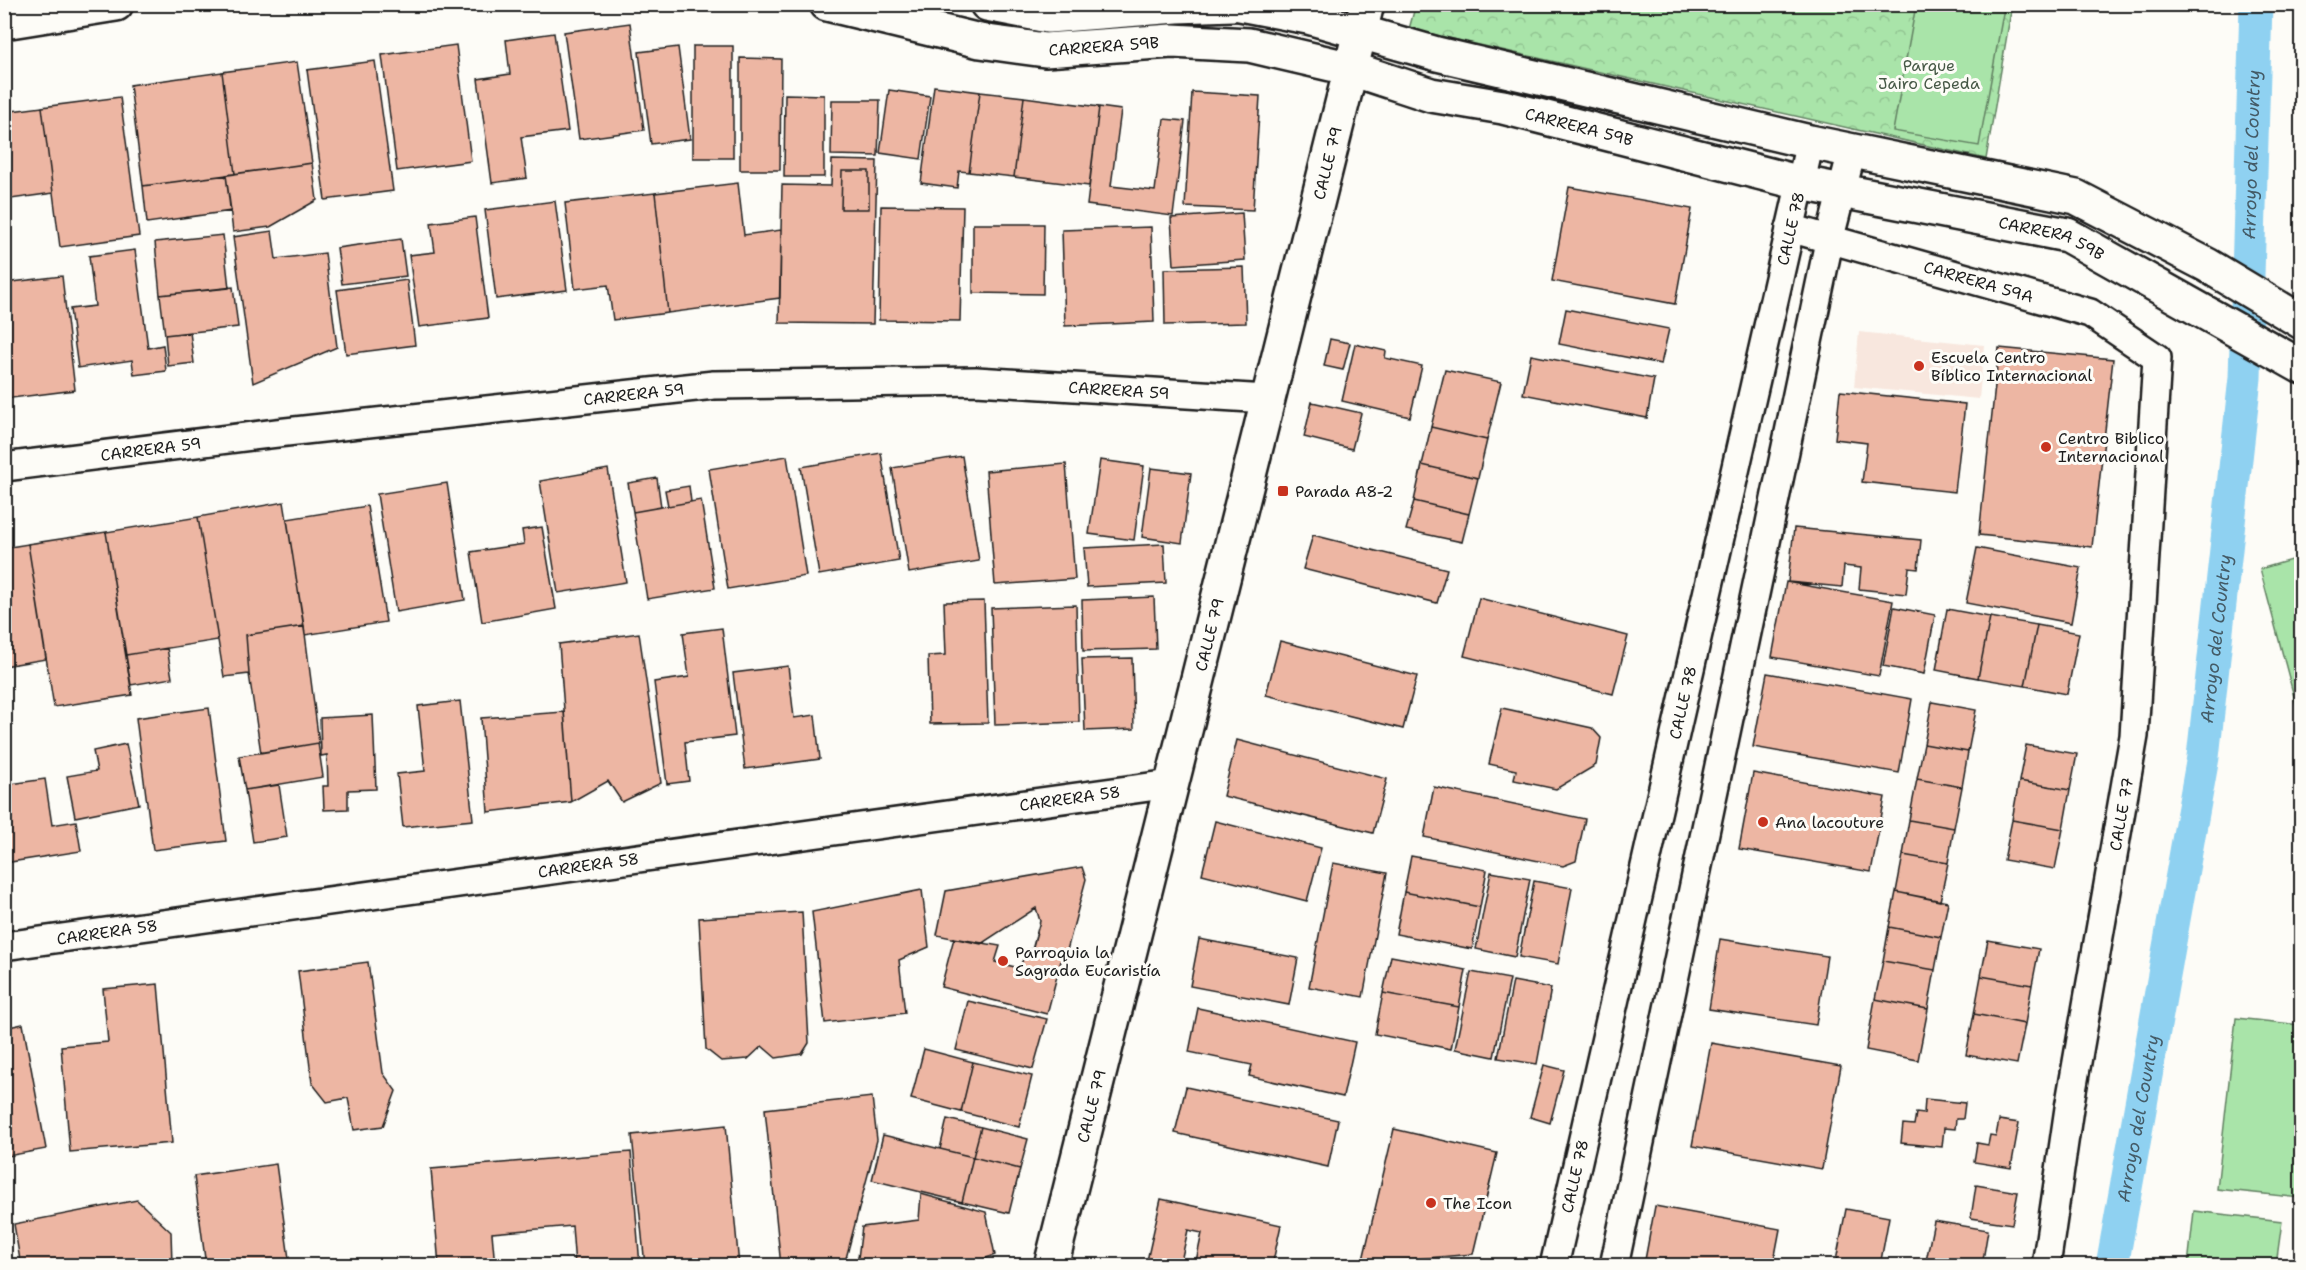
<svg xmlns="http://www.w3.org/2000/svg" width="2306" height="1270" viewBox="0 0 2306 1270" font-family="'Shantell Sans',sans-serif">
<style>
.built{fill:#f8e7de}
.park{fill:url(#park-crowns);stroke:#628062;stroke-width:1.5}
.garden{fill:#a9e4a9;stroke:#628062;stroke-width:1.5}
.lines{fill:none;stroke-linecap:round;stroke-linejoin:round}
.canal{stroke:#8fd1f1;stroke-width:33}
.building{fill:#edb6a3;stroke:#1c1c1c;stroke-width:1.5}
.minor-casing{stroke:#1c1c1c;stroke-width:32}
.tertiary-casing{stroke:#1c1c1c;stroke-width:38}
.minor{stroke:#fdfcf7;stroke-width:27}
.tertiary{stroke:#fdfcf7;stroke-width:33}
.poi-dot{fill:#c8321e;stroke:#fdfcf7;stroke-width:2}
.labels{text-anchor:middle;stroke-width:6;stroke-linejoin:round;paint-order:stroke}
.street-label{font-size:16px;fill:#1c1c1c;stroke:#fdfcf7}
.park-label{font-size:16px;fill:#465846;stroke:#fdfcf7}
.poi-label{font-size:16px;fill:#1c1c1c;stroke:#fdfcf7;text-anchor:start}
.water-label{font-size:18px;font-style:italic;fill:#445b67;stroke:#fdfcf7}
</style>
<defs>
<pattern id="park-crowns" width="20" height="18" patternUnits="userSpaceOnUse" patternTransform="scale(1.5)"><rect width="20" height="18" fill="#a9e4a9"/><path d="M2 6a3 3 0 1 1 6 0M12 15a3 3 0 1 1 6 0" fill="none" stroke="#91c391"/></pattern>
</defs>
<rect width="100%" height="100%" fill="#fdfcf7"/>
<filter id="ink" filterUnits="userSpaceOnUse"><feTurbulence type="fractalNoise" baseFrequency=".0167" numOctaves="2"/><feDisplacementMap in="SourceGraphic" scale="12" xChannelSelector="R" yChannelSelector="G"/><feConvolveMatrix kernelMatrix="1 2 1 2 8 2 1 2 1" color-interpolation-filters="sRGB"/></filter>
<g filter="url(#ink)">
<path class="built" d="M1859,332l125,13 -5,54 -125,-12z"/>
<path class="park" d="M1416,4l596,1 -26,154 -577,-130z"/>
<path class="garden" d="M1986,5l18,3 -25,138 -86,-15 23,-126z
M2301,557l1,1 -1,165 -41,-154z
M2236,1018l65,7v173l-84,-9z
M2194,1211l88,10 -6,44h-88z"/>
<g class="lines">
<path class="canal" id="s1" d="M2112,1266l91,-509 42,-379 11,-374"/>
</g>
<path class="building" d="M630,23l14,107 -65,9 -15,-107z
M554,33l14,98 -47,6 6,41 -35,5 -14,-104 32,-5 -4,-34z
M456,45l15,116 -74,10 -15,-116z
M693,46h40v112h-40z
M678,47l12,92 -39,5 -12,-92z
M740,58l41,1 -1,111h-40z
M375,61l18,130 -68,9 -18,-130z
M297,62l15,101 -77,11 -13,-102z
M222,72l13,102 -92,12 -13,-101z
M934,86l46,6 -11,80 -10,-1 -2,17 -36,-5z
M889,90l41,6 -9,63 -41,-6z
M980,92l44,5 -10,80 -45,-5z
M1192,92l68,4 -7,114 -68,-3z
M785,94l39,1v82h-40z
M120,97l19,139 -79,11 -18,-140z
M1024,97l75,10 -10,79 -75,-9z
M832,100h48l-2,56 -47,-1z
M42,107l11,86 -49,7v-88z
M1099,107l22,3 -10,76 44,5 9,-72 21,2 -12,95 -86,-11z
M832,160l45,1 -4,163 -94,-1 3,-138 49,1z
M312,163l5,37 -47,27 -37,5 -7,-57z
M842,171h27v38h-28z
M226,175l5,36 -84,12 -4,-37z
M738,183l6,52 37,-5 -1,68 -112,15 -13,-120z
M1569,187l123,22 -17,95 -123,-23z
M655,193l13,120 -55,7 -5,-35 -33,4 -10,-86z
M555,201l12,89 -71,9 -11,-89z
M881,206l82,1 -3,114 -81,-1z
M1242,213l3,47 -71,5 -3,-47z
M475,217l13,101 -69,9 -10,-72 26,-3 -4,-29z
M973,224h71l-1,70 -70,-1z
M1151,227l3,95 -89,4 -3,-96z
M272,231l4,28 49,-6 12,94 -84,36 -20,-146z
M223,235l6,53 -69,7 -5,-53z
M401,239l5,37 -64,8 -5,-36z
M135,250l13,98 15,-3 3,26 -32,4 -2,-15 -54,8 -8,-59 25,-3 -6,-50z
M1244,267l2,56 -81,2 -1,-56z
M62,276l13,114 -71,9v-116z
M407,280l8,65 -69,9 -9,-64z
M233,287l5,40 -73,8 -5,-40z
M1566,309l103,20 -8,35 -102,-20z
M190,332l4,31 -26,3 -3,-31z
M1330,339l20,4 -7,27 -19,-4z
M1355,344l31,7 -1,7 37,8 -12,51 -68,-16z
M1999,348l114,11 -21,188 -113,-12z
M1531,355l123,24 -7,39 -124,-24z
M1445,370l56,12 -14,58 -56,-13z
M1840,391l125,13 -10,88 -93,-10 5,-39 -32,-4z
M1312,402l49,11 -9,36 -48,-12z
M1431,427l56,13 -9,38 -56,-13z
M881,453l18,108 -80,14 -18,-108z
M787,456l19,120 -78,13 -19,-120z
M962,456l17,105 -70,12 -17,-105z
M1100,460l44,6 -10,74 -45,-6z
M1066,464l9,115 -80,6 -9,-114z
M1422,465l56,13 -9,36 -55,-13z
M1151,468l40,5 -9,70 -40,-6z
M608,469l18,113 -68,11 -18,-112z
M657,478l4,29 -28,5 -5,-29z
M447,483l18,117 -69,12 -19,-118z
M689,486l2,16 -23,4 -3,-16z
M701,500l14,88 -68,11 -14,-87z
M1414,501l55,13 -7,28 -56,-12z
M284,502l20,124 -58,9 3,39 -25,3 -26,-160z
M367,506l19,116 -81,13 -18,-116z
M198,517l20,123 -92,15 -20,-123z
M542,527l14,82 -74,13 -11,-70 53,-8 -2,-14z
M1794,528l127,12 -3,29 -9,-1 -3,26 -47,-5 2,-21 -17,-2 -2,21 -54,-5z
M106,532l26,163 -78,12 -26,-163z
M1313,535l134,34 -10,34 -134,-34z
M28,544l18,115 -42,7v-118z
M1164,544l2,39 -79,4 -3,-39z
M1977,548l104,20 -10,55 -105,-20z
M1786,582l107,19 -14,75 -107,-19z
M1154,597l2,52 -73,2 -1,-51z
M1479,598l149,38 -15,58 -149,-38z
M984,601l4,122 -58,1 -2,-68 18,-1 -2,-53z
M1076,605l3,117 -84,3 -4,-117z
M1894,607l41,8 -11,59 -41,-8z
M1947,609l43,8 -12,61 -42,-8z
M1990,617l47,8 -12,61 -47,-8z
M2037,625l42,8 -12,61 -42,-8z
M304,626l15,117 -58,10 -12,-79 -3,-39z
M722,628l13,108 -50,6 4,39 -22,3 -13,-102 35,-5 -6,-44z
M639,633l22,150 -39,19 -14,-21 -37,21 -12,-158z
M1280,641l137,35 -14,53 -137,-34z
M167,648l5,30 -41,7 -5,-30z
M1132,658l2,71 -49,2 -3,-72z
M788,666l6,52 21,-3 5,44 -75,10 -12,-96z
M1767,673l145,26 -13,74 -146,-26z
M460,701l13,119 -70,7 -6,-53 28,-3 -7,-65z
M1932,702l44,8 -8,42 -44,-8z
M209,708l17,133 -73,9 -17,-132z
M1502,708l90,20 9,10 -5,27 -40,24 -42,-9 2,-10 -27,-6z
M564,712l7,90 -83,10 -7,-94z
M373,715l3,74 -28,1v19l-24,1 -1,-24h5l-1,-31 -6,1 -1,-38z
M1237,740l150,39 -14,54 -150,-37z
M318,743l5,34 -78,13 -6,-34z
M126,744l13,60 -64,13 -8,-41 30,-5 -4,-20z
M1924,744l44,8 -6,35 -45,-8z
M2026,745l51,9 -7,36 -51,-9z
M1753,773l132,24 -14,75 -132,-23z
M45,779l7,46 24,-4 5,30 -77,12v-78z
M1917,779l45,8 -8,41 -45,-8z
M2019,781l51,9 -7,39 -51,-9z
M279,785l8,52 -34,5 -8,-52z
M1434,787l151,32 -9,42 -13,5 -139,-29z
M1909,820l45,8 -6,35 -45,-8z
M2012,820l51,9 -8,40 -51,-9z
M1215,821l106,27 -14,53 -105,-27z
M1903,855l45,8 -8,38 -44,-9z
M1411,856l76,14 -7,37 -76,-15z
M1333,863l54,10 -24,124 -54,-10z
M1082,867l4,12 -21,79 -33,-8 8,-29 -4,-13 -55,36 -44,-9 9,-44z
M1491,872l39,7 -15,78 -39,-8z
M1534,881l38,7 -14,76 -39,-7z
M922,890l7,57 -30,13 6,53 -80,10 -13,-111z
M1404,892l76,15 -8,42 -76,-15z
M1896,892l52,10 -7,35 -52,-10z
M802,912l7,131 -7,11 -26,4 -14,-12 -14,13 -27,2 -15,-12 -7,-131z
M1889,927l52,10 -6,33 -52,-9z
M954,938l46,8 -5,16 24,6 9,-19 34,8 -15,57 -106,-27z
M1199,939l99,19 -9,47 -99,-19z
M1720,939l107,17 -11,69 -107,-16z
M1988,940l51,9 -7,36 -51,-9z
M1391,956l75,14 -7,37 -76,-14z
M1883,961l52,9 -7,39 -53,-10z
M368,962l15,111 13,18 -13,35 -29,4 -6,-32 -21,4 -15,-19 -14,-112z
M1471,972l39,7 -16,78 -39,-8z
M1981,976l51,9 -7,39 -51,-10z
M1513,981l38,7 -14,76 -39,-6z
M158,984l14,159 -102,9 -9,-106 47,-4 -5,-53z
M1383,993l76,14 -8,42 -76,-15z
M1875,999l53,10 -10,51 -52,-10z
M968,1001l79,18 -14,50 -77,-19z
M1198,1008l157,34 -12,55 -94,-21 3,-11 -63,-13z
M1974,1014l51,10 -8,40 -51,-9z
M23,1024l23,125 -38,7 -4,-18v-110z
M1711,1043l130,23 -19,103 -130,-23z
M924,1049l49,13 -12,50 -50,-13z
M973,1062l59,14 -13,51 -58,-15z
M1544,1065l20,5 -14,53 -20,-6z
M1186,1087l152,33 -10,47 -153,-34z
M872,1097l5,43 -33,126h-63l-16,-157z
M1925,1099l40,4 -2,16h-7l-1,10 -11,-1 -2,19 -41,-4 2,-19 11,1 2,-12 8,1z
M947,1119l34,8 -8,30 -33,-8z
M1999,1120l20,3 -8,45 -37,-6 3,-19 11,2 2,-10 6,1z
M726,1125l13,141h-94l-13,-131z
M981,1127l47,12 -8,30 -47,-12z
M1394,1129l103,24 -24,101 -111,10z
M883,1135l90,22 -11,45 -90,-22z
M631,1152l9,114h-65l-3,-40 -80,7 3,33h-56l-8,-97z
M973,1157l47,12 -11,44 -47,-11z
M276,1164l14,102h-84l-12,-90z
M1976,1185l42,7 -6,32 -41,-6z
M921,1194l65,18 9,43 -31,11h-37l-1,-4 -69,4 5,-39 57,-7z
M1161,1199l120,26 -9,41h-77l7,-33 -14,-3 -8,36 -34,-1z
M137,1200l34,32 1,34h-151l-7,-42z
M1655,1206l125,23 -7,37h-93l-35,-6z
M1846,1209l43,8 -9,49h-45z
M1934,1221l54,9 -6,36h-57z"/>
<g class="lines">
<defs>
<g id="minor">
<path id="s2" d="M1790,228l300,85 67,45 -23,378 -65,372 -23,158"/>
<path id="s3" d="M4,467l273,-34 437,-48 262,-4 291,18"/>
<path id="s4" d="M4,946l1167,-162"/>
<path id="s5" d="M1554,1266l256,-1124"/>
<path d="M1614,1266l216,-1029 22,-86"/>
</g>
<g id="tertiary">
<path id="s6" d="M827,4l153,37 65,9 127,-9 77,4 103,24 79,26 72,12 298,76 266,52 235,132"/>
<path d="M987,4l61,12 129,-10 56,-2"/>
<path d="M1240,4l68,13 129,37 373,88 266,55 131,68 95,57"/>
<path d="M4,22l112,-18"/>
<path id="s7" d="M1051,1266l316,-1262"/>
</g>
</defs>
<use href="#minor" class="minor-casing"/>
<use href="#tertiary" class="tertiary-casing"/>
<use href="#minor" class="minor"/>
<use href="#tertiary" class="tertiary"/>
</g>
</g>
<g class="poi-dot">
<circle cx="1919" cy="366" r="6"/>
<circle cx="2046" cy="447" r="6"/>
<rect x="1277" y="485" width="12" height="12" rx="3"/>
<circle cx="1763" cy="822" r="6"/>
<circle cx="1003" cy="961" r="6"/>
<circle cx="1431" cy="1203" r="6"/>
</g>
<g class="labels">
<g class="street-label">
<text dy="6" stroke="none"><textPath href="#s6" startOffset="282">CARRERA 59B</textPath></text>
<text dy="6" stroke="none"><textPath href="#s6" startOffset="768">CARRERA 59B</textPath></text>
<text dy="6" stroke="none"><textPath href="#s7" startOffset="1137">CALLE 79</textPath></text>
<text dy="6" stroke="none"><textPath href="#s5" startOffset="1064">CALLE 78</textPath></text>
<text dy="6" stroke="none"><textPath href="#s6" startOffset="1254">CARRERA 59B</textPath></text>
<text dy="6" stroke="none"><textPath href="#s2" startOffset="196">CARRERA 59A</textPath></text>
<text dy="6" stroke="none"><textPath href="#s3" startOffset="1120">CARRERA 59</textPath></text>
<text dy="6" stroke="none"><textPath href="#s3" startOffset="634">CARRERA 59</textPath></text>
<text dy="6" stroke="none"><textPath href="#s3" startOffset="148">CARRERA 59</textPath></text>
<text dy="6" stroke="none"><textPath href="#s7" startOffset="651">CALLE 79</textPath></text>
<text dy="6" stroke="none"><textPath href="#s5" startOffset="578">CALLE 78</textPath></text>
<text dy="6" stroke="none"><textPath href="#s4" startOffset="1076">CARRERA 58</textPath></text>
<text transform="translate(2121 814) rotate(-80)" y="6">CALLE 77</text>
<text dy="6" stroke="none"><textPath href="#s4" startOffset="590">CARRERA 58</textPath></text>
<text dy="6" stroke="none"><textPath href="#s4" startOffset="104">CARRERA 58</textPath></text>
<text dy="6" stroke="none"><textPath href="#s7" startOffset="165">CALLE 79</textPath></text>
<text dy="6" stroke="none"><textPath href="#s5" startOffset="92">CALLE 78</textPath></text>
</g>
<g class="park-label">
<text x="1929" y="71">Parque<tspan x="1929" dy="18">Jairo Cepeda</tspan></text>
</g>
<g class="poi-label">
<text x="1931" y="363">Escuela Centro<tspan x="1931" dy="18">Bíblico Internacional</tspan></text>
<text x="2058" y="444">Centro Biblico<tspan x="2058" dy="18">Internacional</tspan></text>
<text x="1295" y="497">Parada A8-2</text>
<text x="1775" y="828">Ana lacouture</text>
<text x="1015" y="958">Parroquia la<tspan x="1015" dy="18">Sagrada Eucaristía</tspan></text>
<text x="1443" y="1209">The Icon</text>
</g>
<g class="water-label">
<text dy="6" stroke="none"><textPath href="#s1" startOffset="1122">Arroyo del Country</textPath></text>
<text dy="6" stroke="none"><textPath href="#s1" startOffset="636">Arroyo del Country</textPath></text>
<text dy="6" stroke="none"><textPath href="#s1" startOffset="150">Arroyo del Country</textPath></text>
</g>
</g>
<rect width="2306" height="1270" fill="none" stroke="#fdfcf7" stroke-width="24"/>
<rect x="12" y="12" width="2282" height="1246" fill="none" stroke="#1c1c1c" stroke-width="2" filter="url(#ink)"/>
</svg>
